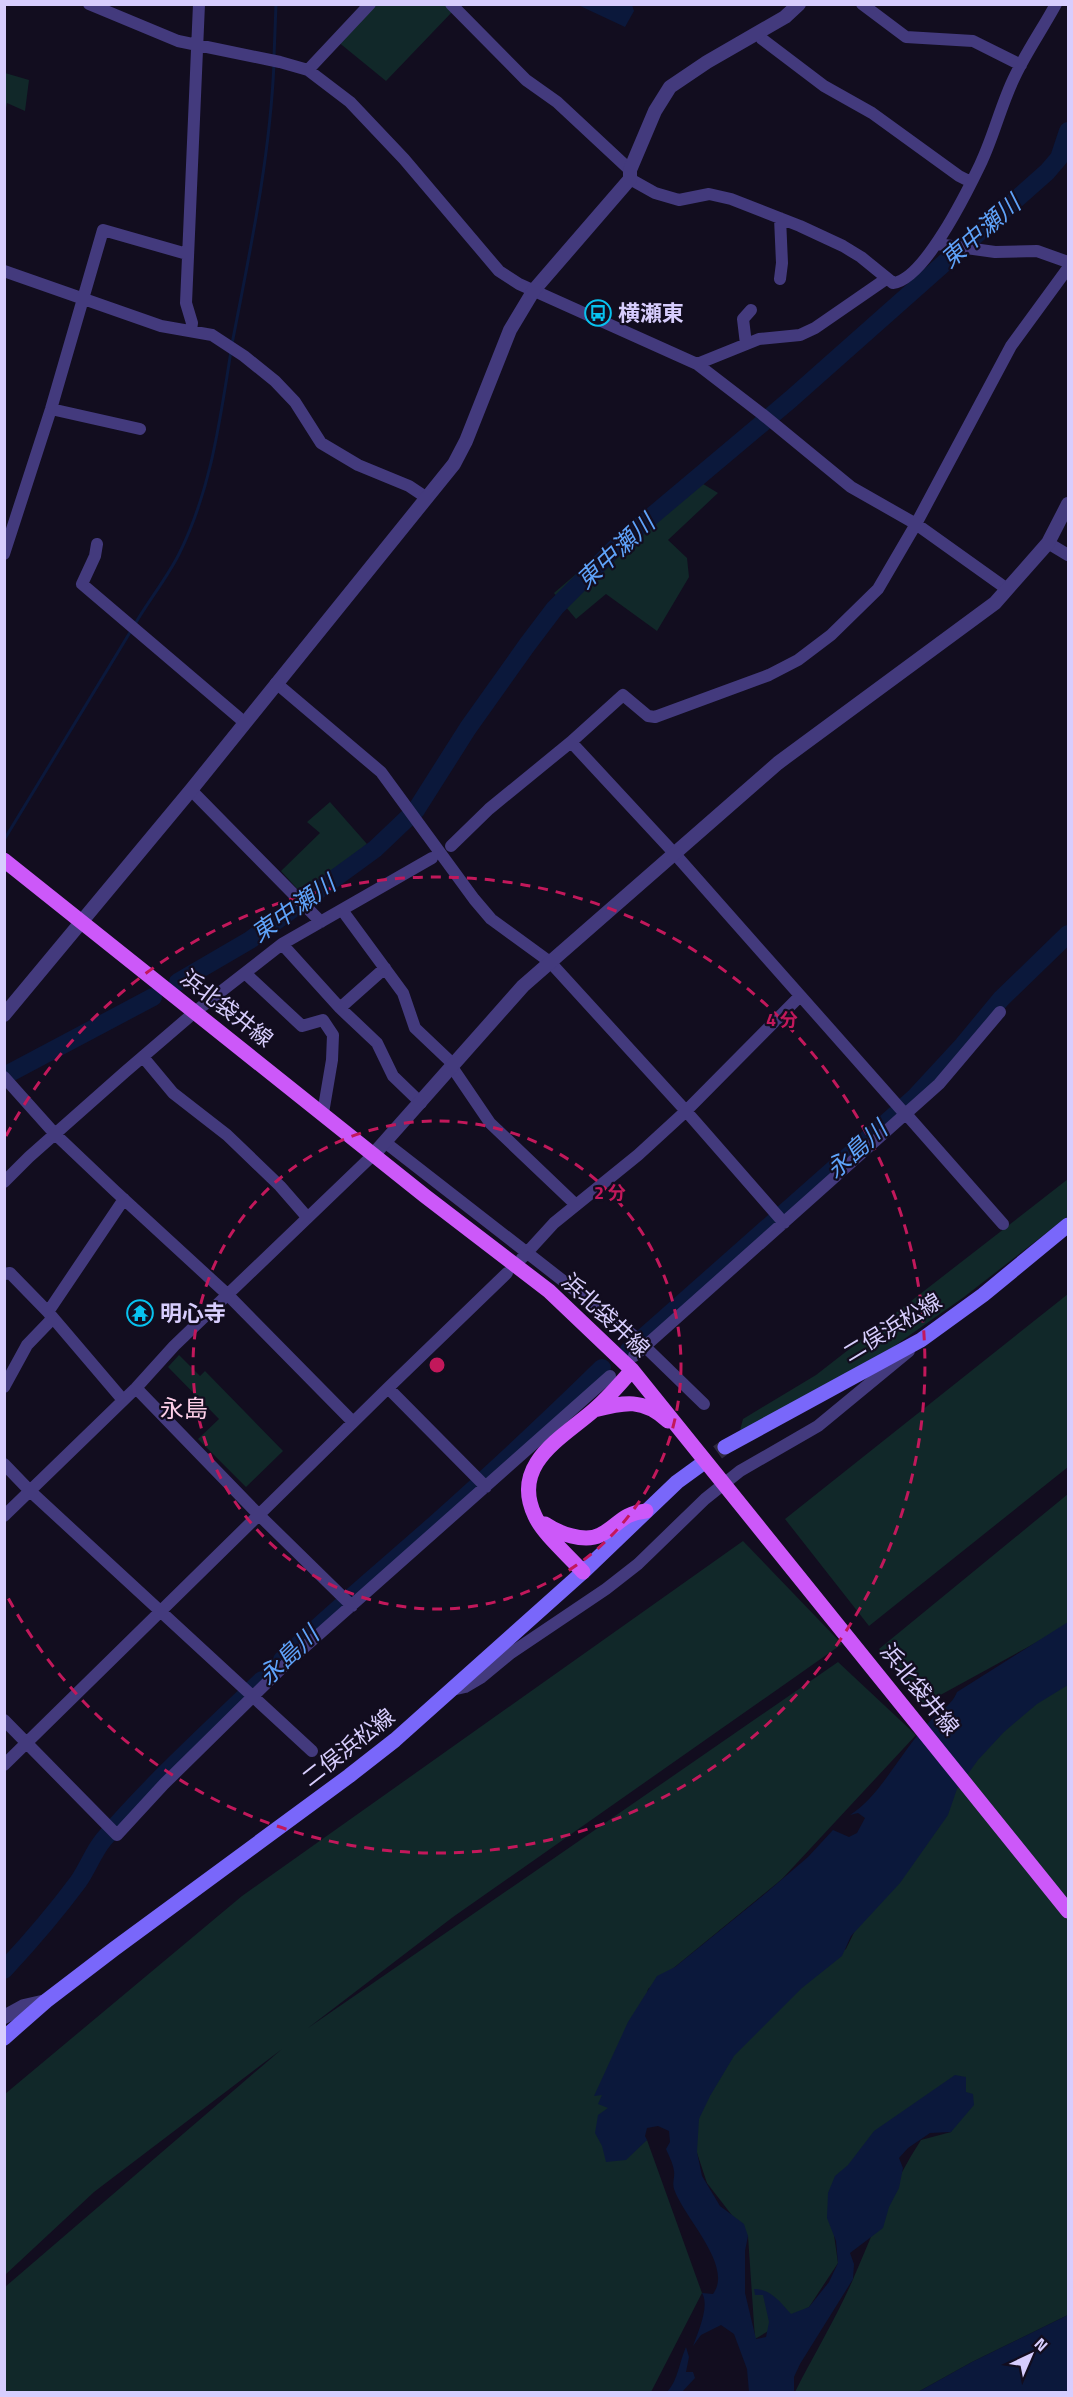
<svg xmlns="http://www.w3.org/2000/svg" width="1073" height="2397" font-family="'Titillium Web','Noto Sans JP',sans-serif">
<rect width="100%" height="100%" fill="#120d1f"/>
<!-- green -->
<path fill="#112829" d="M373,5h73l7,6 -67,70 -49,-40z
M5,73l24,7 -4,31 -18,-8 -2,10z
M690,476l28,17 -50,47 19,18 2,19 -32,54 -51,-37 -30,25 -22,-26z
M330,802l37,42 -64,51 -22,-24 39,-38 -13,-11z
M1068,1179v37l-104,81 -71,50 -154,87 4,-15 73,-44z
M1068,1294v173l-199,159 -84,-107z
M179,1355l21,21 5,-5 78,80 -37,36 -48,-48 21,-20 -51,-52z
M1068,1494v131l-144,79 -45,-55z
M743,1541l99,103 -389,273 -145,111 530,-366 78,73 -134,144 -134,110 -41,172 40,-21 55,153 -51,99h-646v-105l277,-238 -188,143 -89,83v-181l237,-198z
M1068,1676v639l-96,47 -54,30h-123c19,-38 42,-75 59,-115 20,-47 39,-94 67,-137l30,-8 15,-40 -138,101 10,70 -29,44 -54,32 -7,-103 -41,-53 -20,-60 63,-115 96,-59 78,-160z"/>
<!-- water -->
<path fill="#0b183b" d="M578,5h54l2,6 -9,16z
M1068,1622v63l-31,19 -33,28 -26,28 -21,29 -9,26 -48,68 -49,53 -9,20 -40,32 -68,68 -24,40 -11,23 -2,33 5,24 18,30 24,18 4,12 -3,15v42l11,46 10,-2 3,-15 -6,-27h-8l-1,-6c17,0 26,13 37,25l18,-7 20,-25 9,-19 -2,-22 -9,-23 1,-25 7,-17 13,-11 26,-34 81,-56 11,2v15l7,2 1,11 -23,27 -21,1 -22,15 -9,10 4,10 -4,20 -10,19 -6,21 -33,25 4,11 -1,15 -53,85 -6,13v15h-45l-2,-23 -13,-35 -13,-9 -20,10 -8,11c5,-14 17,-40 9,-53l11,1c21,-28 -29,-76 -39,-105 -2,-6 1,-12 0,-18 -1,-8 -5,-15 -8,-22l4,-7 -1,-11 -11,-5 -11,2 -2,8 2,4 -21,20 -20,2 -4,-16 -7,-13 3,-18 10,-7 -10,-4 4,-9 -8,1 34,-74 29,-46 18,-9 91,-74 42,-36 25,-27 16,7 8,-4 8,-15 -7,-5 -8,2c32,-20 53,-68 82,-96 10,-10 20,-14 25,-27z
M1068,2315v77h-150l54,-30z
M686,2347l3,10 -3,15h7l2,6 -13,14h-15c11,-12 12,-29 19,-45z"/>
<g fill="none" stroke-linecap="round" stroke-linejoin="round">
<!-- stream -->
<path stroke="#0b183b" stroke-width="3" d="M274,57l2,-53
M232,344c18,-93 38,-186 42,-281
M135,624c14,-24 32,-46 44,-70 32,-64 41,-134 52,-203
M4,840l128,-211"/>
<!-- river -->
<path stroke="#0b183b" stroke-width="18" d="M178,982l72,-42 125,-91 41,-39 52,-82 59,-83 28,-37 66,-66 170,-143 256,-227 12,-14 9,-27
M4,1076l149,-79
M629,1350l285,-252 49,-53 38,-46 67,-65
M282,1660c49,-47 102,-91 153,-136 57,-51 112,-102 167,-156
M4,1970c26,-28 51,-57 74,-88 10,-14 15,-30 26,-43 49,-57 104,-107 158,-159"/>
<!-- secondary-tunnel -->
<path stroke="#302a40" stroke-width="15" stroke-dasharray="15 8" stroke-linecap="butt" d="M699,1466l26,-19"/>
<!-- minor -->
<path stroke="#433a7d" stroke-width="12" d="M89,4l89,37 102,21 28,8 42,32 54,57 95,112 20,13 178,80 65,50 89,73 65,37 91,65
M451,4l75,76 31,22 73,68
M862,4l44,33 67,4 48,24
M759,33l3,6 62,47 48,27 87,63 12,6
M308,70l62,-66
M630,179l25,14 24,7 30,-6 22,5 69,27 43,20 18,11 32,26c31,-3 74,-91 87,-118 14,-29 21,-61 35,-89 12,-25 28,-48 41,-72
M937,244l58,8 42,-1 31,11
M4,271l157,55 51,9 32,21 31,25 20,21 26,41 37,22 51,21 18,12
M780,279l2,-16 -2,-45
M191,330l1,-7 -6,-20 13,-299
M746,344l-3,-25 8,-9
M697,364l62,-25 41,-4 15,-7 71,-49
M51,409l89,20
M1048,543l20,12
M97,544l-2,12 -13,28 162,138
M4,554l47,-145 52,-179 84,24
M276,683l105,89 93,127 17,20 59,43 136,149 98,112
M571,742l52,-47 25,21 7,1 114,-42 29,-15 33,-25 47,-46 38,-65 95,-178 57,-78
M191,790l130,132
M451,846l38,-37 82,-67 103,111 231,261
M342,910l61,83 12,35 39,37
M282,944l58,64 37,35 16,33 28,27
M245,973l57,53 21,-6 10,15 -1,25 -9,53
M340,1008l45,-40
M143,1057l30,36 54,42 53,51 27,31
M452,1067l38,56 85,81
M4,1077l51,57 60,57 112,103 126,128
M906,1114l97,110
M386,1143l248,193 70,68
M4,1182l25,-25 96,-85 71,-61 86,-67 150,-86
M522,1258l32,-35 84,-68 48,-44 114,-115
M4,1274l6,-1 38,39 75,88
M48,1312l76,-113
M634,1356l305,-272 61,-72
M4,1387l23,-42 26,-27
M136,1388l123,127 93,91
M388,1388l98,99
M4,1464l26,27 282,260
M4,1516l132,-128 38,-42 200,-192
M452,1690l13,-3 17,-10 29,-24 95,-64 32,-25 67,-65 35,-28 78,-45 91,-75
M4,1720l113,115 47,-51 126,-124 320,-284
M4,1765l384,-377 119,-115"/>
<!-- tertiary -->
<path stroke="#433a7d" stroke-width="14" d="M4,1015l187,-225 263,-326 12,-23 44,-111 24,-40 96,-111v-9l25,-59 15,-24 37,-25 78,-45 14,-13
M374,1154l149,-168 255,-223 217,-160 53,-60 20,-39
M4,2017l20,-11 22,-5"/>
<!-- secondary -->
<path stroke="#7967fa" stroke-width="15" d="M725,1447l196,-107 62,-45 85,-70
M4,2038l42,-37 68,-52 235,-173 46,-36 188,-168 94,-90 22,-16"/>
<!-- primary -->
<path stroke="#cc58f9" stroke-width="15" d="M4,860l421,336 124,95 83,79 436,541
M594,1410c31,-8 49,-12 74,11
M545,1524c13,9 39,19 55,11 20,-10 20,-21 46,-24
M583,1572c-14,-16 -40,-38 -48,-56 -25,-52 27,-78 59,-106 14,-12 26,-26 38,-40"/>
</g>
<!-- distance rings -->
<g fill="none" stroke="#c2185b" stroke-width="3" stroke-dasharray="10 8">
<circle cx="437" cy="1365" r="244"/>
<path d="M6 1136A488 488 0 1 1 6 1594"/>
</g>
<!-- icons -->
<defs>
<g id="bus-ring" transform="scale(1.35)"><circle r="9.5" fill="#120d1f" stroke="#08c2ef" stroke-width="1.5"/><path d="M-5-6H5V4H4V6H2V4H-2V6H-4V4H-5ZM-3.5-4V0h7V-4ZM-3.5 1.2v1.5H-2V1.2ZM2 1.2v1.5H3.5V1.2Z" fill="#08c2ef"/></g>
<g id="temple-ring" transform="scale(1.35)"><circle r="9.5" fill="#120d1f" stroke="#08c2ef" stroke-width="1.5"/><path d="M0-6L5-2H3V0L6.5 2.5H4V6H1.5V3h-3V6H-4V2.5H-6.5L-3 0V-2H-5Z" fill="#08c2ef"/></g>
</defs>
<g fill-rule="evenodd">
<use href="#bus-ring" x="598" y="313"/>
<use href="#temple-ring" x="140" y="1313"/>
</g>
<g text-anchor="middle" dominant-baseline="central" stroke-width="4.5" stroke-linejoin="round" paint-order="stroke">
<!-- poi labels -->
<g font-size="22" font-weight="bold" fill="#d7cdfd" stroke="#120d1f" text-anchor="start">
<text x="618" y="313">横瀬東</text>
<text x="160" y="1313">明心寺</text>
</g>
<!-- street labels -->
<g font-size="22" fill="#d7cdfd" stroke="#120d1f">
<text transform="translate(227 1008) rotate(38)">浜北袋井線</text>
<text transform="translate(606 1315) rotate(43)">浜北袋井線</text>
<text transform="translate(892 1327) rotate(-31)">二俣浜松線</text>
<text transform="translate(920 1689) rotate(51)">浜北袋井線</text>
<text transform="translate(348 1747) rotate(-38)">二俣浜松線</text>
</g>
<!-- water labels -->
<g font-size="24" font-style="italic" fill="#5fa3fa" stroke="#120d1f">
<text transform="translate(980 231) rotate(-41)">東中瀬川</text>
<text transform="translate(615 551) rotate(-43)">東中瀬川</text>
<text transform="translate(293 908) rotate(-35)">東中瀬川</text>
<text transform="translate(856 1149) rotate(-42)">永島川</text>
<text transform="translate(288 1655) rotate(-44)">永島川</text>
</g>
<!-- neighbourhood labels -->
<g font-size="24" fill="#fdcfe8" stroke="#120d1f">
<text x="184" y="1408">永島</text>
</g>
</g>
<circle cx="437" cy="1365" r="9" fill="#c2185b" stroke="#120d1f" stroke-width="3"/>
<g font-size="18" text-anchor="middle" font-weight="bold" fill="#c2185b" stroke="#120d1f" stroke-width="4.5" stroke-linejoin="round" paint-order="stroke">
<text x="782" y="1026">4 分</text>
<text x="610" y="1199">2 分</text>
</g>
<!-- border -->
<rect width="1073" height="2397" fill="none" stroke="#d7cdfd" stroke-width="12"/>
<!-- north arrow -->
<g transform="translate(1031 2355) rotate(44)" stroke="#120d1f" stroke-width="4.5" paint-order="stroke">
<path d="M0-4.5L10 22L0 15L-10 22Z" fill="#d7cdfd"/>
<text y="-9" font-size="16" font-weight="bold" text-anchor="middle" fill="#d7cdfd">N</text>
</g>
</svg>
